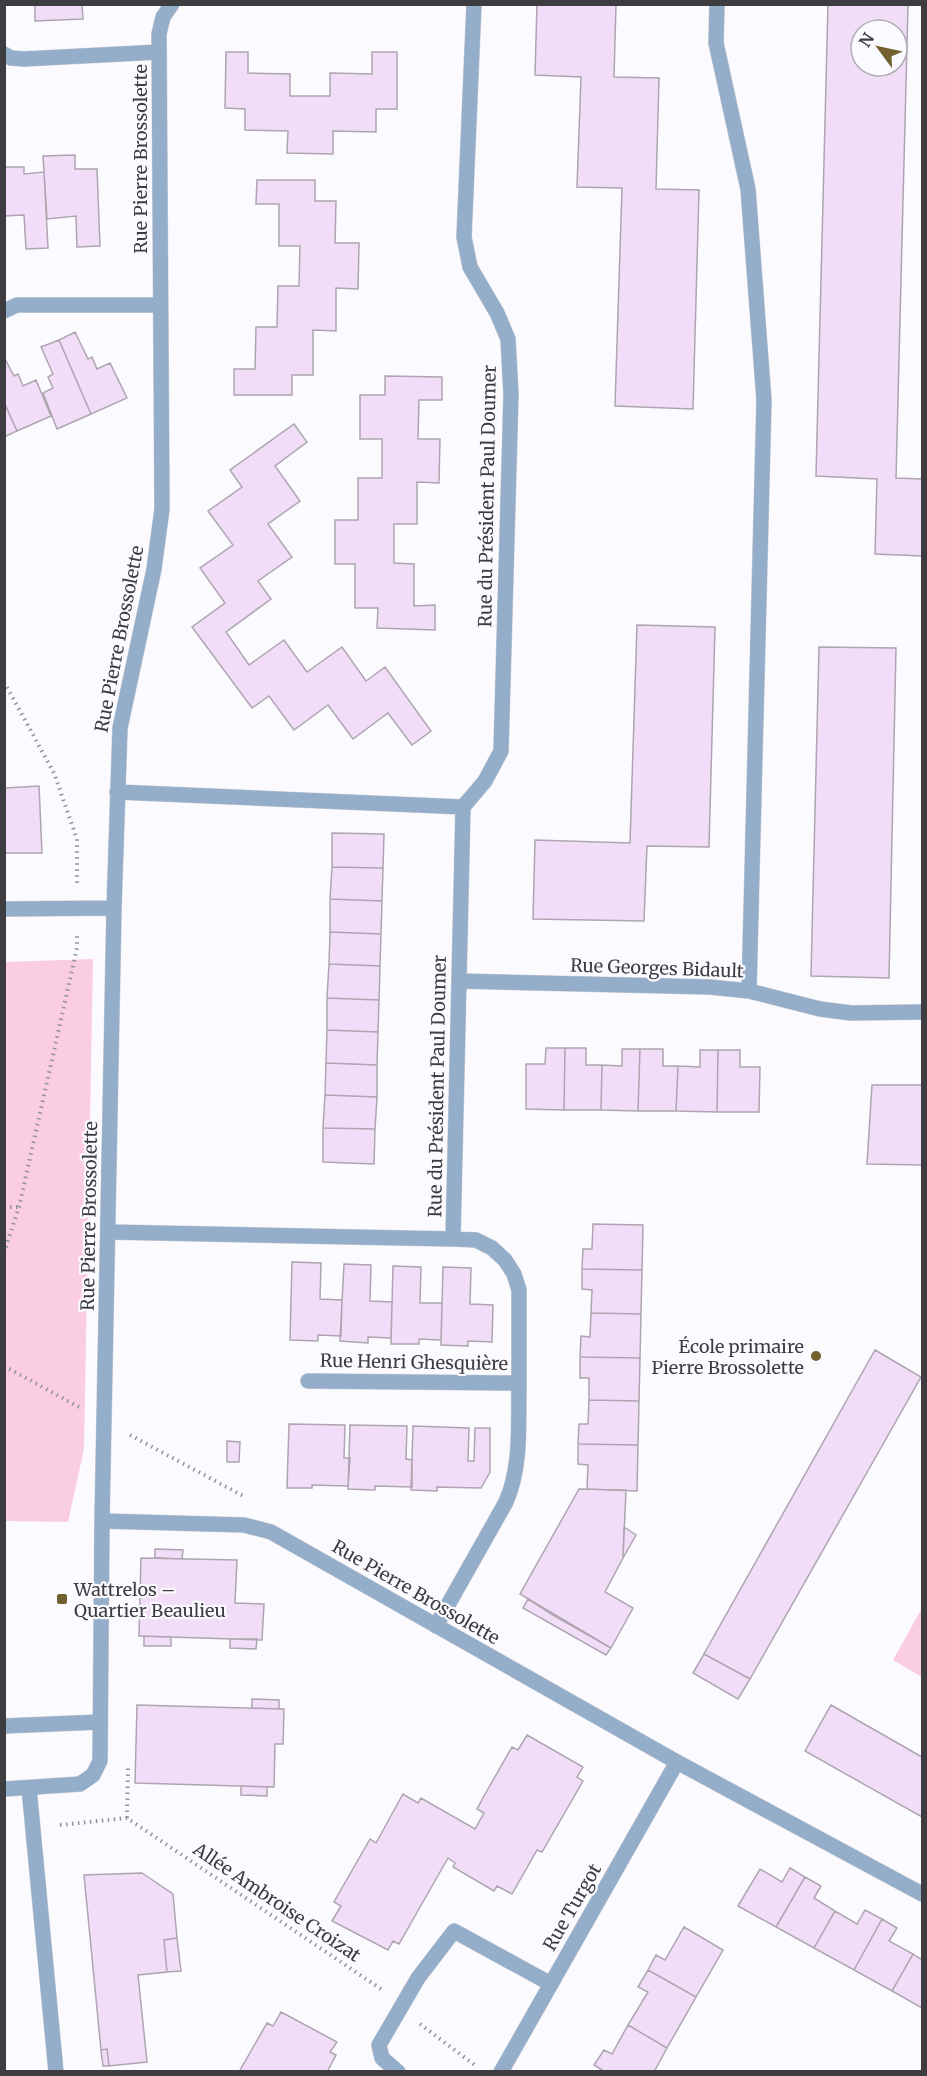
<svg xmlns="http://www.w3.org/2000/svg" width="927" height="2076" font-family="Merriweather,serif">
<rect width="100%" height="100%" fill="#fafaff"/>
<!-- green -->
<path fill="#facee0" d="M93,959l-9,490 -16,73 -63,-1v-559z
M922,1608v69l-29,-17z"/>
<!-- building -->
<path fill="#f2ddf9" stroke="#ada5af" stroke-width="1.5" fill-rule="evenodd" d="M35,4h47l1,15 -48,2z
M537,4h79l-2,73 45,1 -3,111 43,1 -6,219 -78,-3 7,-218 -45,-1 4,-110 -46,-2z
M828,4h80l-12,474 26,1v77l-47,-2 2,-75 -61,-3zM861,30h36v36h-36z
M226,52h22v21l42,1v22h40v-23l42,1v-22h25v57h-21v23l-43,-1v23l-46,-1 1,-22 -43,-1v-21l-20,-1z
M75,155v14h22l3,77 -23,1 -1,-31 -29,3 -4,-63z
M4,167h20v7l20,-2 4,76 -22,1 -2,-34 -20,1z
M257,180h58v21h21l-1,42h24l-1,46 -22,-1v43l-23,-1v45h-21v20h-58v-26h21l1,-42h21l1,-41h21l1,-40h-21v-42h-23z
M75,332l13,27 4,-2 5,12 13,-6 17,35 -36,16 -32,-74z
M59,340l32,74 -34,15 -14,-36 10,-5 -5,-11 5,-3 -12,-27z
M4,357l10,19 4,-2 5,12 13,-6 15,36 -34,15 -13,-29z
M385,376l57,1v23h-23l-1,39h22l-1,44 -22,-1v42h-23v39l20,1v42l21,-1v25l-58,-2 1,-20h-23v-44h-20v-44h23v-42h24v-39h-22v-44h25z
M4,402l13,29 -13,6z
M294,424l13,18 -32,24 25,35 -32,23 24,33 -34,24 13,18 -45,33 23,33 35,-25 23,32 35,-25 24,34 19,-14 46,64 -19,14 -24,-32 -35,26 -25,-34 -34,25 -25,-34 -17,12 -60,-81 33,-24 -25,-35 33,-23 -25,-34 34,-24 -12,-17z
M637,625l78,2 -6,220 -62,-1 -3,75 -111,-2 2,-79 95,3z
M819,647l77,1 -7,330 -78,-2z
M4,786l1,2 34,-2 3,67h-38z
M332,833l52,1 -1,34 -51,-1z
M332,867l51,1 -1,33 -52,-2z
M330,899l52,2 -1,33 -51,-2z
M330,932l51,2 -1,32 -51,-2z
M329,964l51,2 -1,34 -52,-2z
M327,998l52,2 -1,32 -51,-2z
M327,1030l51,2 -1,33 -51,-2z
M546,1048h19l-1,62 -38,-1v-45h19z
M565,1048h21v17h16l-1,45h-37z
M622,1049h18l-2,62 -37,-1 1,-45 20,1z
M640,1049h23v17h15l-2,45h-38z
M700,1050h18l-1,62 -41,-1 2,-45 22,1z
M718,1050h22v17h20l-1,45h-42z
M326,1063l51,2v32l-52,-2z
M872,1085h50v80l-55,-1z
M325,1095l52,2 -2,32 -52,-1z
M323,1128l52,1 -1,35 -51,-2z
M593,1224l50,1 -1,45 -60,-1 1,-20h9z
M292,1262l29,1 -1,36 22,1 -1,36 -23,-1v6l-28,-1z
M344,1264l27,1 -1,36 22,1 -1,36 -23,-1v6l-28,-2z
M393,1266l28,1 -1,36h22l-1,37 -22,-1v5h-28z
M443,1267l28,1 -1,36 23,1 -1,37 -24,-1v5l-27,-1z
M582,1269l60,1 -1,44 -50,-1 1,-23 -10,-1z
M591,1313l50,1 -1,44 -60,-1 1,-21 9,1z
M875,1350l46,27 -171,302 -46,-25z
M580,1357l60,1 -1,43 -50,-1v-22h-9z
M589,1400l50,1 -1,44 -60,-1 1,-20h9z
M289,1424l56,1 -1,33h6l-2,28 -36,-1v3h-25z
M350,1425l57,1 -1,33 6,1v27l-37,-1v4l-27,-1z
M413,1426l56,2 -1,33h6l1,-33h15v44l-9,16 -44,-1v4l-26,-1z
M227,1441l13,1 -1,20h-12z
M578,1444l60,1 -1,46 -50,-2 1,-24 -10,-1z
M579,1489l47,1 -3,68 -18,34 28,16 -22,40 -91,-54z
M624,1527l12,8 -13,23z
M155,1549l28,1 -1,9 -27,-1z
M141,1558l96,2 -2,43 29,1 -2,36 -123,-4z
M528,1599l25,16 58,33 -5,7 -83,-47z
M144,1636l27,1v9h-27z
M230,1639h27l-1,10 -26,-1z
M704,1654l46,25 -12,20 -45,-26z
M252,1699l27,1v9l-27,-1z
M137,1705l147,4 -1,35h-8l-1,43 -139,-4z
M831,1705l91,52v60l-117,-66z
M527,1735l56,32 -6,10 6,4 -41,71 -5,-2 -25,44 -15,-8 -3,5 -41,-24 2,-4 -7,-5 -49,86 -6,-3 -5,9 -56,-29 9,-15 -7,-4 36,-63 6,4 27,-49 15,9 3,-5 54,31 9,-16 -7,-4 7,-13 28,-49 6,3z
M241,1786l26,1v9l-26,-1z
M790,1868l15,9 -29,50 -38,-21 22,-37 22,13z
M142,1873l31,21 4,44 -13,2 3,32 -29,3 9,87 -38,4 -2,-17 -6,1 -17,-175z
M805,1877l16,9 -7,12 21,13 -21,37 -38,-21z
M865,1910l17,9 -28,51 -40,-22 21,-37 22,13z
M882,1919l15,9 -8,13 24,13 -21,37 -38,-21z
M684,1927l39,23 -27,47 -48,-27 8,-15 9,5z
M177,1938l4,33 -14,1 -3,-32z
M913,1954l9,6v48l-30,-17z
M648,1970l48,27 -29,51 -39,-23 20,-33 -10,-5z
M281,2012l56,30 -7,10 6,3 -9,17h-88l28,-49 6,3z
M628,2025l39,23 -13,24h-49l-11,-7 10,-15 8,4z
M107,2049l2,17h-6l-2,-16z"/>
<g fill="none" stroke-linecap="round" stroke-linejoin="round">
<!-- lane casing -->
<g stroke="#d4d4d9" stroke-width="16">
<path id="lane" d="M4,1726l96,-4
M398,2072l-16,-14 -3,-13 39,-67 36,-47 97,53"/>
</g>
<!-- street casing -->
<g stroke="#d4d4d9" stroke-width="16">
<path id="street" d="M717,4l-1,39 32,146 16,211 -15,591
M4,54l7,4 13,1 135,-7
M4,311l13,-6h143
M117,792l346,15
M4,909l110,-1
M459,981l251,6 39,4 71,18 31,4 71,-1
M109,1232l344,7 10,-432 22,-26 16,-30 10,-357 -3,-55 -11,-26 -27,-46 -6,-30 10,-233
M308,1381l211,2v-93l-5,-16 -9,-14 -13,-12 -16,-8 -23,-1
M102,1521l142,4 27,7 406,230 245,132
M436,1626l70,-124c16,-37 12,-79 13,-119
M29,1788l27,284
M4,1789l76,-5 13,-9 7,-14 2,-240 12,-613 6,-180 34,-159 8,-60 -3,-475 4,-17 9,-13
M501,2072l176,-310"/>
</g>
<!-- path -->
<path stroke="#939398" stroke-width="4" stroke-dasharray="1.5 4.5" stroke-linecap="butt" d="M4,682l50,91 23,66v44
M4,1207h15
M4,1253l15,-46 58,-259v-13
M4,1366l75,41
M130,1435l115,62
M127,1818l1,-51
M60,1825l67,-7 254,171
M420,2024l56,42"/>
<!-- lane -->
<use href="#lane" stroke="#94adc9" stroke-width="15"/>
<!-- street -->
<use href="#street" stroke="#94adc9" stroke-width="15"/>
</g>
<!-- markers -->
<g fill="#72602e" stroke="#fafaff" stroke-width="2">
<circle cx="816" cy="1356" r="6"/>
<rect x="56" y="1593" width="12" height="12" rx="3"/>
</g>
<g text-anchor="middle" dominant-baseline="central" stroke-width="4.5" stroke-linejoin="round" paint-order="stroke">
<!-- street labels -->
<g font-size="18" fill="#3c3c41" stroke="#fafaff">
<text transform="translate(140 159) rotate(-90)">Rue Pierre Brossolette</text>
<text transform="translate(487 496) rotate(-89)">Rue du Président Paul Doumer</text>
<text transform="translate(119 639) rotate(-79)">Rue Pierre Brossolette</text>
<text transform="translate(657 968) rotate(2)">Rue Georges Bidault</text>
<text transform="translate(437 1086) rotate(-89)">Rue du Président Paul Doumer</text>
<text transform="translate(89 1216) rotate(-89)">Rue Pierre Brossolette</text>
<text transform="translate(414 1362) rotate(1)">Rue Henri Ghesquière</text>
<text transform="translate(416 1592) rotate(30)">Rue Pierre Brossolette</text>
<text transform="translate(277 1902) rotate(34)">Allée Ambroise Croizat</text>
<text transform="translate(572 1907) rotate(-60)">Rue Turgot</text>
</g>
<!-- poi labels -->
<g font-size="18" fill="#3c3c41" stroke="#fafaff" text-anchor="end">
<text x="804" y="1346">École primaire<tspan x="804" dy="21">Pierre Brossolette</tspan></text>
<text x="74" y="1589" text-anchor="start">Wattrelos –<tspan x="74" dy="21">Quartier Beaulieu</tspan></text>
</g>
</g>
<!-- border -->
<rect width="927" height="2076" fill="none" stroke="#3c3c41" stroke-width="12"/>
<!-- north arrow -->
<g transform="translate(879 48) rotate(303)"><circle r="28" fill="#fafaff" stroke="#aeaeb3" stroke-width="1.5"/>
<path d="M0-4.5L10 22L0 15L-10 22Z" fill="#72602e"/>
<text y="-9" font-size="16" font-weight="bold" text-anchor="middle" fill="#3c3c41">N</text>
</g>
</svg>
